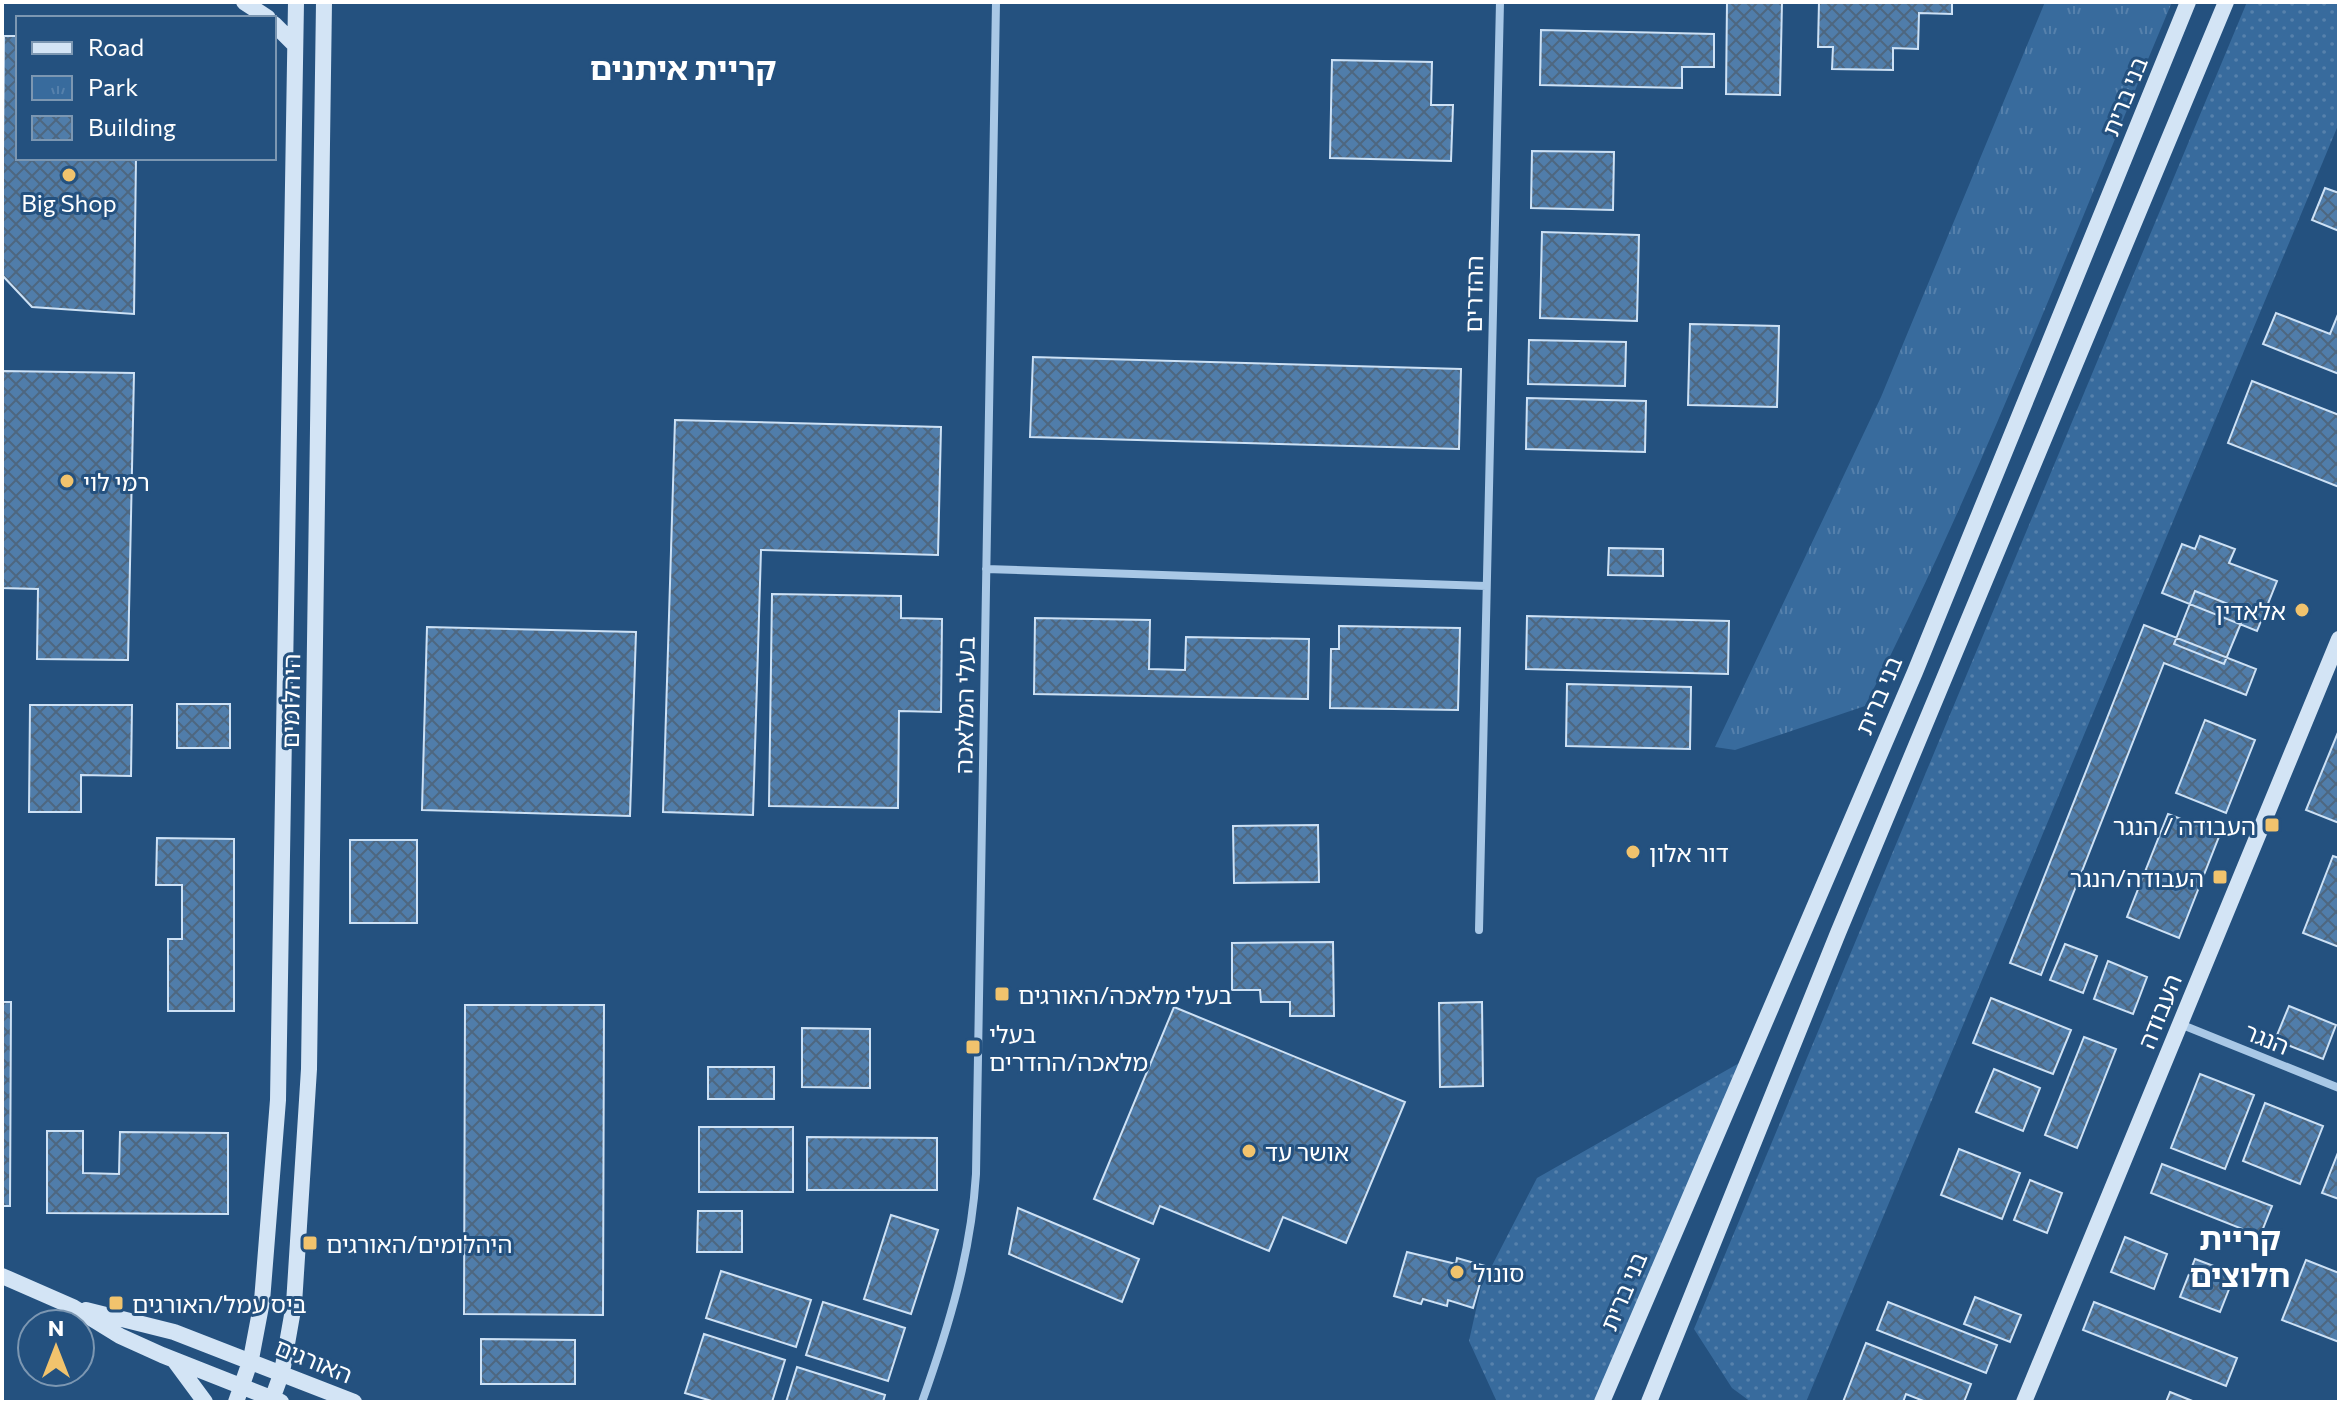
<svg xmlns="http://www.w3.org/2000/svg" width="2341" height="1404" font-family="Commissioner,'Noto Sans Hebrew',sans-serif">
<defs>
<pattern id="grass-dots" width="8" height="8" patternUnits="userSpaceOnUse" patternTransform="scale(2)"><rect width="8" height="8" fill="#386b9d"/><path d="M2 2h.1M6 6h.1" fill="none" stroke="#5681ac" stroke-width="1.8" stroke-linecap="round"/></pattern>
<pattern id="park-tufts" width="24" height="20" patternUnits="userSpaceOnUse" patternTransform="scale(2)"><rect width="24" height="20" fill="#386b9d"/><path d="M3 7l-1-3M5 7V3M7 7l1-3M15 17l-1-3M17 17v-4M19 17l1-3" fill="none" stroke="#5681ac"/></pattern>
<pattern id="building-cross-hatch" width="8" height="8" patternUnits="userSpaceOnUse" patternTransform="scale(2)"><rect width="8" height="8" fill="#507daa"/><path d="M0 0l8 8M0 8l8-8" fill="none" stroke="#4e6780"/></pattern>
</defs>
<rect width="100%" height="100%" fill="#24517f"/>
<!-- grass -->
<path fill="url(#grass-dots)" d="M2247,2h92v121l-533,1279h-55l-19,-14 -38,-59z
M1748,1058l-146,344h-105l-28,-61 12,-54 56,-109z"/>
<!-- park -->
<path fill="url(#park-tufts)" d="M2045,2h127c-100,236 -190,476 -307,704l-130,44 -20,-3 166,-350z"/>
<!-- building -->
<path fill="url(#building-cross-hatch)" stroke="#cde1f5" stroke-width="2" d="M1727,2h55l-2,93 -54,-1z
M1819,2h133v12l-33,-1 -1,36 -25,-1v22l-61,-1 1,-22h-15z
M1541,30l173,4v33h-32v21l-142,-3z
M4,36h14v122h118l-2,156 -102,-7 -30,-32z
M1332,60l100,2 -1,43h22l-2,56 -121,-3z
M1532,151l82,1 -1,58 -82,-2z
M2325,188l14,5v38l-27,-11z
M1542,232l97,3 -2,86 -97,-3z
M2339,312v62l-76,-30 13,-31 54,21z
M1690,324l89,2 -2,81 -89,-2z
M1529,340l97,2 -1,44 -97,-2z
M1033,357l428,12 -2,80 -429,-12z
M2,371l132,2 -6,287 -91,-1 1,-70 -36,-1z
M2252,381l87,34v72l-111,-44z
M1527,398l119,3 -1,51 -119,-3z
M675,420l266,7 -3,128 -177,-5 -8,265 -90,-3z
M2200,536l35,13 -6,14 48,18 -20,50 -95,-38 20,-49 13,5z
M1609,548l54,1v27l-55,-1z
M2195,591l51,20 -22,53 -50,-20z
M772,594l129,2v22l41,1 -1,93 -42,-1 -1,97 -129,-2z
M1527,616l202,5 -1,53 -202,-5z
M1035,618l115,2 -1,49 36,1 1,-33 123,2 -1,60 -274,-5z
M2144,625l112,44 -10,26 -82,-32 -123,312 -31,-12z
M1339,626l121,2 -2,82 -128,-2 1,-59h8z
M427,627l209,5 -6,184 -208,-6z
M1567,684l124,3 -1,62 -124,-3z
M177,704h53v44h-53z
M30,705h102l-1,71 -50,-1v37h-52z
M2205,720l50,20 -29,73 -50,-20z
M2339,730v93l-33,-13z
M2168,814l52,20 -41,104 -52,-21z
M1318,825l1,57 -85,1 -1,-57z
M157,838l77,1v172h-66v-72h14v-54h-26z
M350,840h67v83h-67z
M2333,856l6,2v89l-36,-14z
M1333,942l1,74h-44v-14h-29l-1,-12h-28v-47z
M2065,944l32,12 -14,37 -33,-13z
M2108,961l39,16 -14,37 -39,-15z
M1991,998l80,32 -18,44 -80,-31z
M2,1002h9l-1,204h-8z
M1482,1002l1,84 -43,1 -1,-84z
M465,1005h139l-1,310 -139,-1z
M2289,1006l47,19 -13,34 -48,-19z
M1174,1007l231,95 -59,141 -63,-26 -14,34 -109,-45 -7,18 -59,-25z
M802,1028l68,1v59l-68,-1z
M2084,1037l32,12 -39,99 -32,-13z
M708,1067h66v32h-66z
M1994,1069l46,19 -17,43 -47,-19z
M2200,1074l54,21 -29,74 -54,-21z
M2265,1103l58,23 -23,58 -57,-23z
M699,1127h94v65h-94z
M47,1131h36v42l36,1 1,-42 108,1v81l-181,-1z
M807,1137l130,1v52h-130z
M1959,1149l61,24 -18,46 -61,-24z
M2339,1150v49l-17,-6z
M2162,1164l110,42 -12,30 -109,-43z
M2030,1180l32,13 -15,40 -33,-13z
M1018,1208l121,51 -17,43 -113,-48z
M698,1211h44v41h-45z
M891,1215l47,15 -27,84 -47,-15z
M2125,1237l42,17 -13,35 -43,-17z
M1407,1252l49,12 1,-6 28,8 -12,42 -25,-8 -1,6 -24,-7 -2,5 -27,-8z
M2195,1259l40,15 -15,38 -40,-15z
M2306,1260l33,13v69l-57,-22z
M721,1271l90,29 -15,47 -90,-29z
M1975,1297l46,18 -11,27 -46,-18z
M823,1302l82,26 -17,53 -82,-26z
M1888,1302l109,43 -11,28 -109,-43z
M2094,1302l143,56 -11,28 -143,-56z
M704,1334l81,26 -13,42h-57l-30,-9z
M481,1339l94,1v44h-94z
M1866,1343l105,41 -7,18h-38l-20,-8 -3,8h-60z
M797,1367l88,28 -2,7h-97z
M2170,1392l25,10h-29z"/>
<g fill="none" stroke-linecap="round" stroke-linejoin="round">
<!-- street -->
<path stroke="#a9c8e6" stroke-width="8" d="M986,569l500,17
M1479,930l21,-928
M2180,1024l159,64
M922,1402c27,-76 49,-148 54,-228l20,-1172"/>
<!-- secondary -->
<path stroke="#d3e4f5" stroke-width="16" d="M244,2l24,16
M274,24l21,21
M2,1276l71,31 47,29 42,19 119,47
M86,1310l88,22 180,70
M174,1360l31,42
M236,1402l15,-43 11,-58 16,-201 18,-1098
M271,1402l11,-30 12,-68 15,-235 15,-1067
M1602,1402l313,-730 273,-670
M1649,1402l189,-469 388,-931
M2024,1402l315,-763"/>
</g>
<!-- markers -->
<g fill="#f1c36d" stroke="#24517f" stroke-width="3">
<circle cx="69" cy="175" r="8"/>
<circle cx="67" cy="481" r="8"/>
<circle cx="2302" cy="610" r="8"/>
<rect x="2264" y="817" width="16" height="16" rx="4"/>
<circle cx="1633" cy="852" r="8"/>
<rect x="2212" y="869" width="16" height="16" rx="4"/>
<rect x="994" y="986" width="16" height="16" rx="4"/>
<rect x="965" y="1039" width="16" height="16" rx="4"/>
<circle cx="1249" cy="1151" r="8"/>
<rect x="302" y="1235" width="16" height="16" rx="4"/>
<circle cx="1457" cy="1272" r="8"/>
<rect x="108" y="1295" width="16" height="16" rx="4"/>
</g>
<g text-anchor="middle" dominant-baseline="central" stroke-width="6" stroke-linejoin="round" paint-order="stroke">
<!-- street labels -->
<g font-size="24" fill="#fff" stroke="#24517f">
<text transform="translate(2124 96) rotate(-68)">בני ברית</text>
<text transform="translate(1473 294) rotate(-89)">ההדרים</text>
<text transform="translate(1878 695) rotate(-67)">בני ברית</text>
<text transform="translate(290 701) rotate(-89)">היהלומים</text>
<text transform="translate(964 705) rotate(-89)">בעלי המלאכה</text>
<text transform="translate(2159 1011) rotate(-68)">העבודה</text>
<text transform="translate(2267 1038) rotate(22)">הנגר</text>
<text transform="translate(1623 1291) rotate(-67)">בני ברית</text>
<text transform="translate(314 1360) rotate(22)">האורגים</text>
</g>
<!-- poi labels -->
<g font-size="24" fill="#fff" stroke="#24517f" text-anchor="start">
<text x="69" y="202" text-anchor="middle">Big Shop</text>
<text x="83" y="481">רמי לוי</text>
<text x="2286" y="610" text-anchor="end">אלאדין</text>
<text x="2256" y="825" text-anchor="end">העבודה / הנגר</text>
<text x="1649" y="852">דור אלון</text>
<text x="2204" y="877" text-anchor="end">העבודה/הנגר</text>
<text x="1018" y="994">בעלי מלאכה/האורגים</text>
<text x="989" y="1033">בעלי<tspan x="989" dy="28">מלאכה/ההדרים</tspan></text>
<text x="1265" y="1151">אושר עד</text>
<text x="326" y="1243">היהלומים/האורגים</text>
<text x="1473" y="1272">סונול</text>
<text x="132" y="1303">ביס עמל/האורגים</text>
</g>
<!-- district labels -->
<g font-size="32" font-weight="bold" fill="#fff" stroke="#24517f">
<text x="683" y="67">קריית איתנים</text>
<text x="2240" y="1237">קריית<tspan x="2240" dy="37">חלוצים</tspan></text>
</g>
</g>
<!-- border -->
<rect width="2341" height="1404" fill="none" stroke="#ffffff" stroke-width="8"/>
<!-- legend -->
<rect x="16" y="16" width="260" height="144" fill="#24517f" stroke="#7c97b2" stroke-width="2"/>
<rect x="32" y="42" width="40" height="12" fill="#d3e4f5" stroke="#7c97b2" stroke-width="2"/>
<text x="88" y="56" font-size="24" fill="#ffffff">Road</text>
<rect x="32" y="76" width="40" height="24" fill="url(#park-tufts)" stroke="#7c97b2" stroke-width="2"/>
<text x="88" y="96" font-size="24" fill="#ffffff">Park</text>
<rect x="32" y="116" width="40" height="24" fill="url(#building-cross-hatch)" stroke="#7c97b2" stroke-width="2"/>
<text x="88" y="136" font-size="24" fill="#ffffff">Building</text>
<!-- north arrow -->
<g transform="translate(56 1348)"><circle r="38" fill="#24517f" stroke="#7c97b2" stroke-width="2"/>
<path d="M0-6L14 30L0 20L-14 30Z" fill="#f1c36d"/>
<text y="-12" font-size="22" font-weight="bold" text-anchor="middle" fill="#ffffff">N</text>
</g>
</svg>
